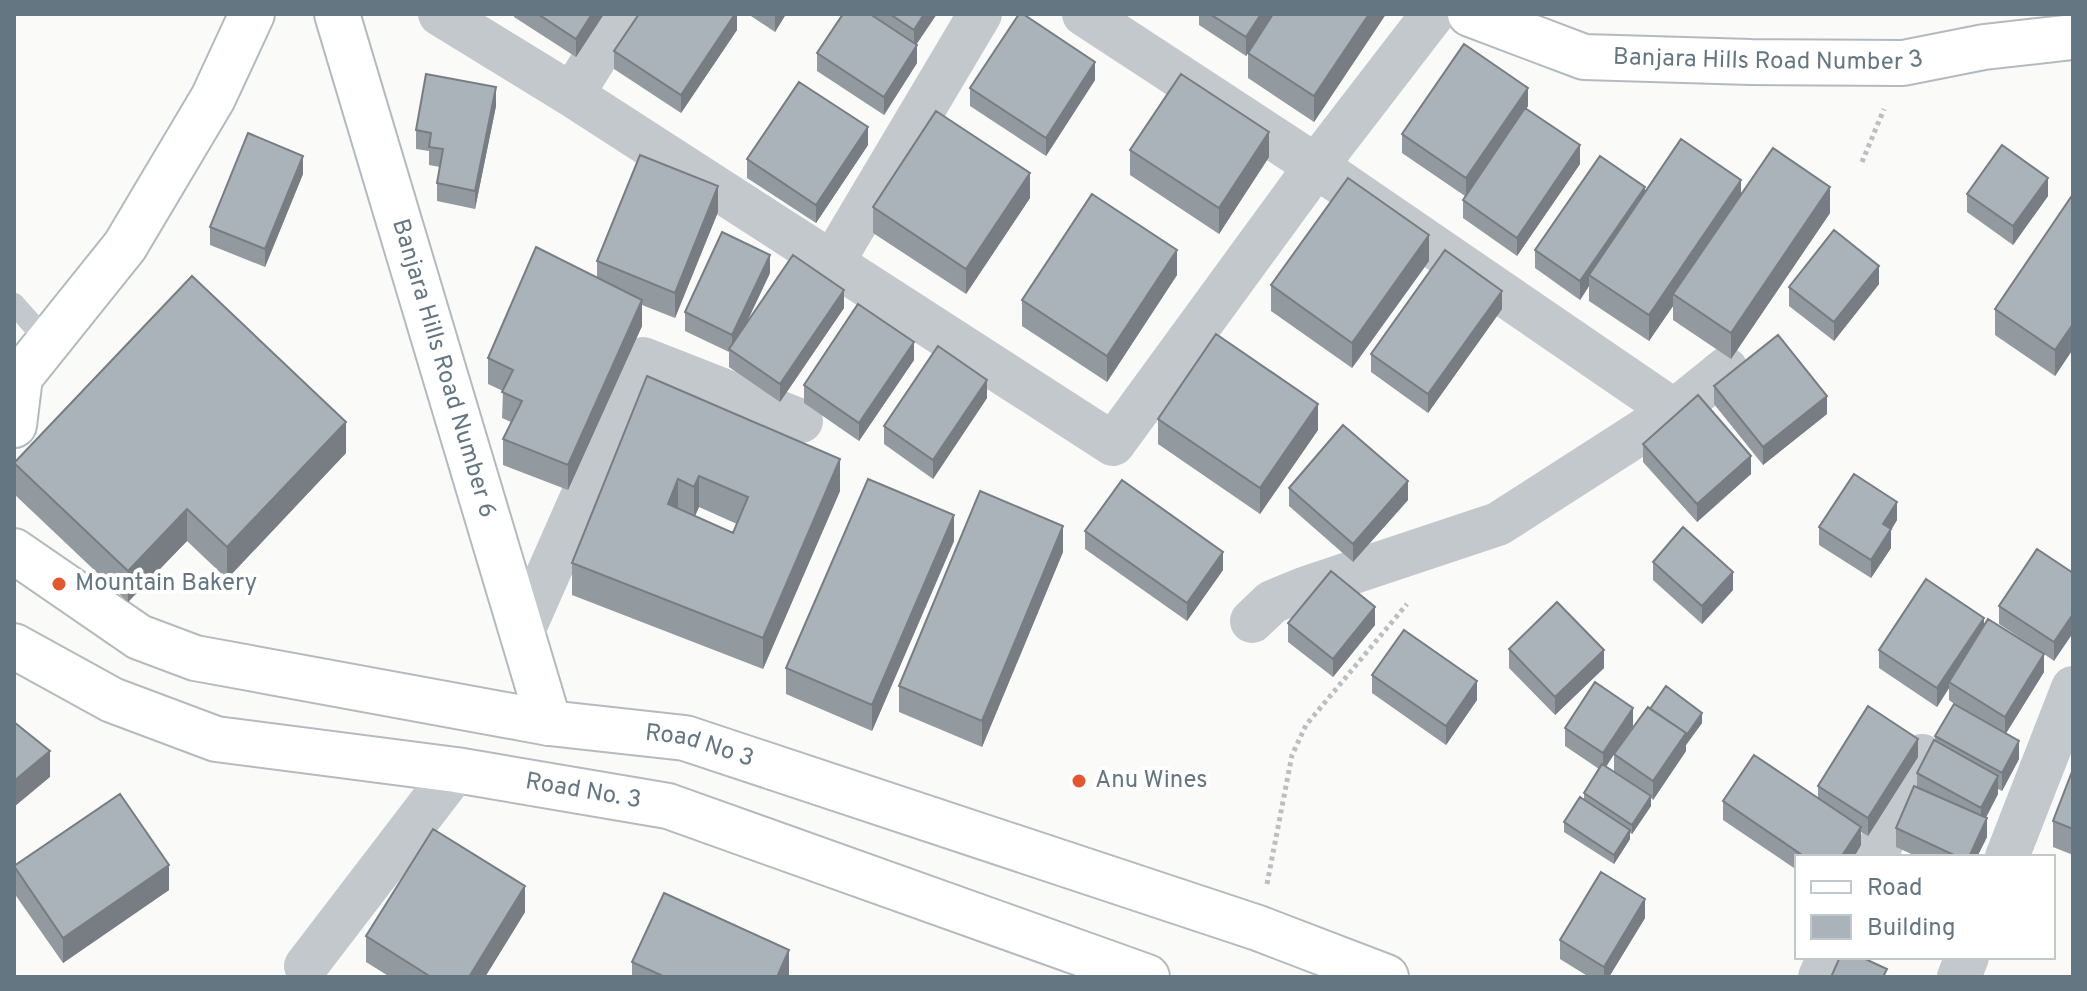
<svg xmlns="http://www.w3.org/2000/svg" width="2087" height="991" font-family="Overpass,sans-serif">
<rect width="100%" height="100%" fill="#fafaf8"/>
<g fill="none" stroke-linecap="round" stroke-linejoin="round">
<!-- secondary casing -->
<g stroke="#b3babf" stroke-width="48">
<g id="secondary">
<path id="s1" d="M337,14l212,709"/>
<path id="s2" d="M1470,14l114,43 167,5 152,1 81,-16 89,-10"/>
<path d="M14,425l6,-48 105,-131 88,-148 39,-84"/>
</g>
</g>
<!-- primary casing -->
<g stroke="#b5babe" stroke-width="48">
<g id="primary">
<path id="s3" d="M14,551l125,86 56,21 354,65 136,15 573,190 128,49"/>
<path id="s4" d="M14,646l98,54 104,39 240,31 212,36 479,171"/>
</g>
</g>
<!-- path -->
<path stroke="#bbbfc2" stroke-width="5" stroke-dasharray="4 4" stroke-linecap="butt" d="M1862,162l22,-53
M1267,884l25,-129 14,-30 101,-121"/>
<!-- lane -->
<path stroke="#c3c8cc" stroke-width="22" d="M14,304l35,39"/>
<!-- street -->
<path stroke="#c3c8cc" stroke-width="44" d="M440,14l132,81 541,349 203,-278 117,-152
M1084,14l232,152 358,245
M572,95l50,-81
M832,263l148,-249
M1252,621l20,-19 34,-14 192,-64 176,-113 52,-42
M522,633l121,-274 158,62
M1875,857l47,-101
M2007,857l66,-169
M306,966l150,-196
M1820,977l9,-20
M1959,977l8,-20"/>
<!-- secondary -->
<use href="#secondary" stroke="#fff" stroke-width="44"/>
<!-- primary -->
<use href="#primary" stroke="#fff" stroke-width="44"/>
</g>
<!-- wall -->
<path fill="#929a9f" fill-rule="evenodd" d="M514,14h90l-28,43 -62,-40z
M737,14v16l-56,83 -67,-44v-18z
M748,14h38l-11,18z
M843,14h93l-20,30 1,19 -33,52 -67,-44v-18z
M1199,14h74l-27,42 -47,-31z
M1273,14h113l-72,108 -66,-44v-25z
M1095,80l-49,76 -76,-50v-18z
M496,106l-21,103 -38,-8v-18l3,-16 -11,-2v-14l-13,-2v-19z
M1528,106l-2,3 54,55 -63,92 -54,-38v-18l2,-4 -63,-43v-19z
M868,145l-52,78 -69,-45v-19z
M1130,150l139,7 -50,77 -89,-59z
M303,174l-38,93 -55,-22v-18z
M1645,193l96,3 89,17 -99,146 -58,-39v-14l-24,35 -60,-40v-15l-9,14 -45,-32v-18z
M1967,194l81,2 -35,49 -46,-33z
M2073,194v155l-18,27 -60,-41v-26z
M1030,198l-64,96 -93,-61v-26z
M718,212l-43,106 -33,-13v21l-74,164 -65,-25v-26l8,-17 -9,-4 1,-27 -15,-7v-26l109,-80v-17z
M1429,261l-77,107 -81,-57v-26z
M770,273l-25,53 99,-18 -64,94 -51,-35v-15l-44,-21v-19z
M1177,275l-70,107 -85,-56v-26z
M1879,284l-45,57 -45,-35v-19z
M1502,309l-74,104 -57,-41v-18z
M914,360l-55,81 -55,-38v-18z
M647,376l193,115 -77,178 -191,-74v-32zM699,507l38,17 -4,9 -38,-17z
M1714,386l113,28 -64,51 -49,-61z
M987,398l-54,81 -49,-35v-18z
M1158,419l160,11 -58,84 -102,-70z
M1643,444l108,30 -54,48 -54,-60z
M346,453l-119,126 -40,-38 -59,61 -114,-108v-31z
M1289,488l119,12 -55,62 -64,-56z
M1897,520l-6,10v18l-20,30 -52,-33v-18z
M1085,531l138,39 -36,51 -102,-72z
M954,541l-82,190 -86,-37v-26z
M1063,552l-81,195 -83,-35v-26z
M1653,562l80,28 -31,34 -49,-44z
M2073,573l-19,88 -10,-7v18l-38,61 13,26 -17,32 -4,-2v5l-12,24 1,19 -10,20h-59l-22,-10v-19l21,-41v-14l18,-32v-5l22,-30 -8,-6v-12l-12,19 -58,-39v-18l105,-24 50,21 -35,-23v-18z
M1288,623l87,2 -42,52 -45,-35z
M1509,649l95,19 -49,47 -46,-47z
M1372,675l105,25 -31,45 -74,-52z
M1650,709l52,14 -16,22v6l-33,49 -2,-2v8l-19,28 -2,-1v6l-16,25 -50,-32v-10l20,-23v-6l15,-24 -34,-23v-18l68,-2 -19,28zM1614,754v18l-8,-5z
M1918,757l-50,79 -7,-4v13l-7,12h-57v13l-74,-50v-19l95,-4v-11z
M2073,769v86l-20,-8v-26z
M14,866l155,24 -106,73 -49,-70z
M525,912l-40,65h-95l-24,-15v-26z
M1645,918l-36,59h-20l-29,-18v-19z
M789,950v27h-157v-15z"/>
<!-- shaded-wall -->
<path fill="#777d82" d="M592,14h12l-28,43v-18z
M735,14h2v16l-56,83v-18z
M775,14h11l-11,18z
M924,14h13l-23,34v-18z
M1261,14h12l-27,42v-19z
M1369,14h17l-72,108v-26z
M917,45v18l-33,52v-18z
M1095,62v18l-49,76v-18z
M496,87v19l-21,103v-18z
M1528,88v18l-62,90v-18z
M868,127v18l-52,78v-18z
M1269,132v25l-50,77v-26z
M1580,145v19l-63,92v-18z
M303,156v18l-38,93v-18z
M1030,173v25l-64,96v-25z
M2048,178v18l-35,49v-19z
M1741,180v25l-68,89v12l-24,35v-26z
M718,186v26l-43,106v-25z
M1645,187v19l-56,69v11l-9,14v-19z
M1830,187v26l-99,146v-26z
M1429,235v26l-77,107v-25z
M1177,250v25l-70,107v-26z
M770,255v18l-37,78 -1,-1v-15z
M1879,266v18l-45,57v-19z
M844,290v18l-64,94v-18z
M1502,291v18l-74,104v-19z
M642,300v26l-74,164v-25z
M2073,324v25l-18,27v-26z
M914,342v18l-55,81v-18z
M987,380v18l-54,81v-19z
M1827,396v18l-64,51v-18z
M1318,404v26l-58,84v-26z
M346,422v31l-119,126v-32z
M1751,456v18l-54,48v-18z
M840,459v32l-77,178v-31z
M699,476v31l-5,11v-31z
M678,479v32l-10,-7z
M1408,481v19l-55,62v-18z
M1897,502v18l-6,10v18l-20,30v-18l12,-36z
M187,509v32l-59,61v-31z
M954,515v26l-82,190v-26z
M1063,526v26l-81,195v-26z
M1223,552v18l-36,51v-18z
M1733,572v18l-31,34v-18z
M1375,607v18l-42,52v-18z
M2073,614v19l-19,28v-19z
M1984,618v18l-35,46v6l-12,19v-19z
M1604,650v18l-49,47v-18z
M2044,654v18l-39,63v-18z
M1477,681v19l-31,45v-19z
M1633,708v18l-30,45v-18z
M1702,713v10l-16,22v6l-33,49v-19l33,-48z
M1918,739v18l-50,79v-18z
M2019,741v18l-17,32v-18z
M50,751v26l-36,30v-26z
M1998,776v18l-17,32v-18z
M1651,796v10l-19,28v-9z
M1987,818v19l-10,20h-8z
M1861,827v18l-7,12h-13z
M1630,830v9l-16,25v-9z
M169,865v25l-106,73v-25z
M525,886v26l-40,65h-16z
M1645,899v19l-36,59h-5v-10z
M789,950v27h-12z"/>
<!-- building -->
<path fill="#aab3b9" stroke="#777d82" stroke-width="2" fill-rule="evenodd" d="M538,14h54l-16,25z
M639,14h96l-54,81 -67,-44z
M843,14h27l47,31 -33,52 -67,-44z
M890,14h34l-10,16z
M1019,14h4l72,48 -49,76 -76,-50z
M1210,14h51l-15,23z
M1273,14h96l-55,82 -66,-43z
M1464,44l64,44 -62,90 -64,-44z
M426,74l70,13 -21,104 -38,-8 6,-34 -14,-2 2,-14 -15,-3z
M1181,74l88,58 -50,76 -89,-58z
M799,82l69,45 -52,78 -69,-46z
M1525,108l55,37 -63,93 -54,-38z
M936,111l94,62 -64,96 -93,-62z
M248,133l55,23 -38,93 -55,-22z
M1681,139l60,41 -92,135 -60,-40z
M2002,145l46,33 -35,48 -46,-32z
M1773,148l57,39 -99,146 -58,-39z
M640,155l78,31 -43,107 -78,-32z
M1600,156l45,31 -65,94 -45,-31z
M1348,178l81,57 -77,108 -81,-58z
M1092,194l85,56 -70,106 -85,-56z
M2073,194v130l-18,26 -60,-41z
M1834,230l45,36 -45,56 -45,-35z
M722,232l48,23 -38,80 -47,-23z
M536,247l106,53 -74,165 -65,-26 19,-38 -20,-9 11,-22 -25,-12z
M1445,250l57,41 -74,103 -57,-40z
M793,255l51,35 -64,94 -51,-35z
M192,276l154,146 -119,125 -40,-38 -59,62 -114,-108z
M858,304l56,38 -55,81 -55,-38z
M1216,334l102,70 -58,84 -102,-69z
M1778,335l49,61 -64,51 -49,-61z
M938,346l49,34 -54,80 -49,-34z
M647,376l193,83 -77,179 -191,-75zM699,476l49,21 -15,36 -65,-29 10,-25 16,8z
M1698,395l53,61 -54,48 -54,-60z
M1343,425l65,56 -55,63 -64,-56z
M1854,474l43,28 -14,22 8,5 -20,31 -52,-33z
M868,479l86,36 -82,190 -86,-37z
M1122,480l101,72 -36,51 -102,-72z
M980,491l83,35 -81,195 -83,-35z
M1683,527l50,45 -31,34 -49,-44z
M2037,549l36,24v41l-19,28 -55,-36z
M1331,571l44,36 -42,52 -45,-36z
M1926,579l58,39 -47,70 -58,-38z
M1557,602l47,48 -49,47 -46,-48z
M1988,619l56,35 -39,63 -56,-35z
M1404,630l73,51 -31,45 -74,-51z
M1595,682l38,26 -30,45 -38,-25z
M1666,686l36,27 -16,23v-3l-36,-24z
M1954,704l65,37 -17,32 -67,-37z
M1868,706l50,33 -50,79 -50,-32z
M1648,707l38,26 -33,48 -39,-27z
M14,722l36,29 -36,30z
M1934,740l64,36 -17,32 -64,-35z
M1754,755l107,72 -20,30h-36l-82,-56z
M1602,764l49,32 -19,29 -48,-32z
M2073,769v60l-20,-8z
M1914,786l73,32 -18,39h-11l-62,-29z
M120,794l49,71 -106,73 -49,-72z
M1580,797l50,33 -16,25 -50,-33z
M433,829l92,57 -56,91h-38l-65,-41z
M1601,872l44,27 -41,68 -44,-27z
M664,893l125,57 -12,27h-112l-33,-15z
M1840,957h21l26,12 -4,8h-52z"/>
<!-- markers -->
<g fill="#e4572e" stroke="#fff" stroke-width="3">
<circle cx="59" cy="584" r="8"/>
<circle cx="1079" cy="781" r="8"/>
</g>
<g text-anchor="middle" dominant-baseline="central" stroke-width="8" stroke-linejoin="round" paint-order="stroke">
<!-- street labels -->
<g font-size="24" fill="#657683" stroke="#fff">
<text stroke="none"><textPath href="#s2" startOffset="306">Banjara Hills Road Number 3</textPath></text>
<text stroke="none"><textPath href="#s1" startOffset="370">Banjara Hills Road Number 6</textPath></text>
<text stroke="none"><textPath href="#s3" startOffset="724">Road No 3</textPath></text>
<text stroke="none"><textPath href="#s4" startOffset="594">Road No. 3</textPath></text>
</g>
<!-- poi labels -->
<g font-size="24" fill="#657683" stroke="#fff" text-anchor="start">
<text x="75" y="584">Mountain Bakery</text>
<text x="1095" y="781">Anu Wines</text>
</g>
</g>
<!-- border -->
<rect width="2087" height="991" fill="none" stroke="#657683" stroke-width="32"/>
<!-- legend -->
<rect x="1795" y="855" width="260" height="104" fill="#ffffff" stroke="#c1c8cd" stroke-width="2"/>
<rect x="1811" y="881" width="40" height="12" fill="#ffffff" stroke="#c1c8cd" stroke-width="2"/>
<text x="1867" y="895" font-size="24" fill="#657683">Road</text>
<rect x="1811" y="915" width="40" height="24" fill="#aab3b9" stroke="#c1c8cd" stroke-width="2"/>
<text x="1867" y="935" font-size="24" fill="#657683">Building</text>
</svg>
